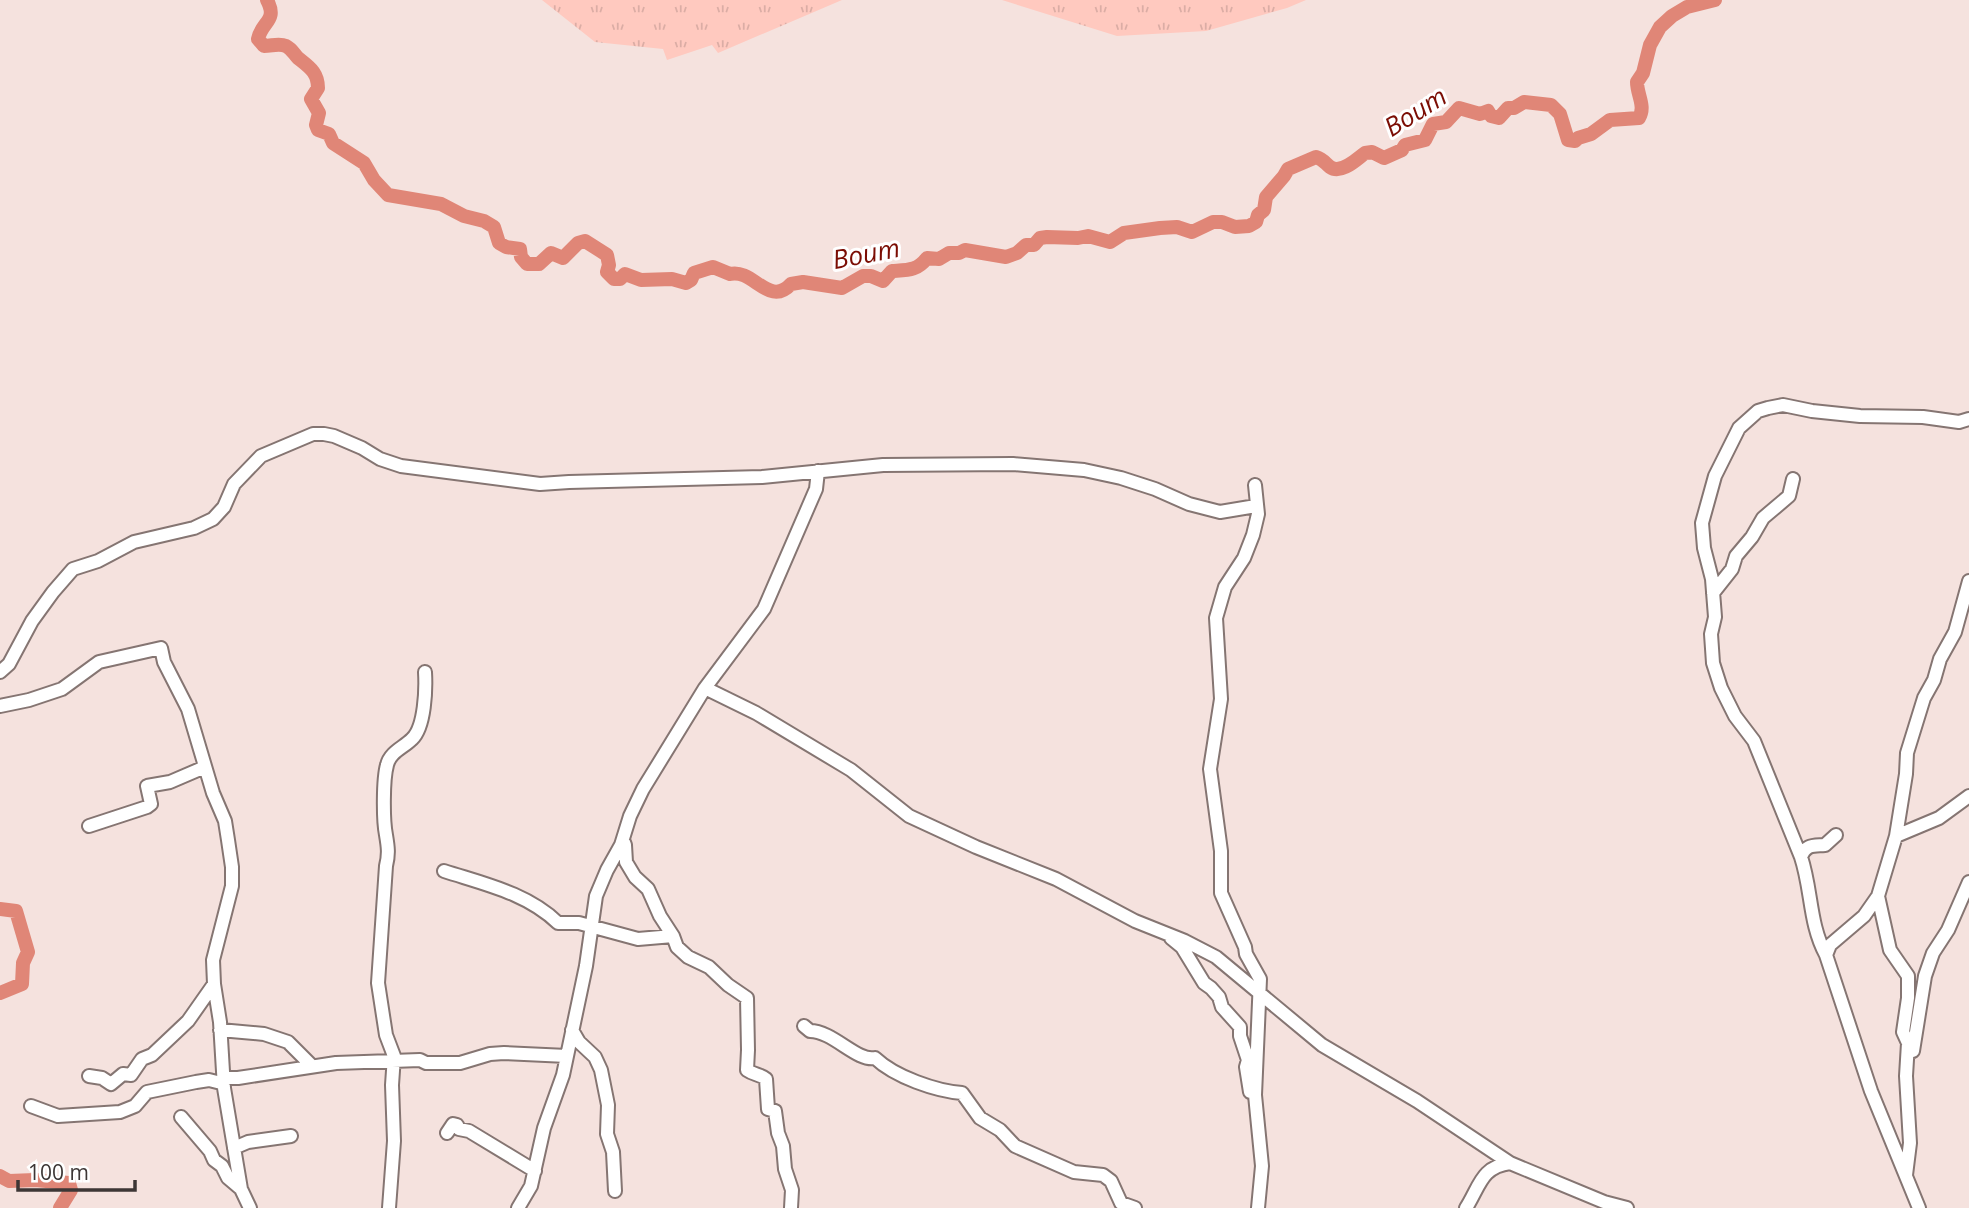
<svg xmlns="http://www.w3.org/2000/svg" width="1969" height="1208" font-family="'Open Sans',sans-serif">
<defs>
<pattern id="grass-tufts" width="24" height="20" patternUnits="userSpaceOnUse" patternTransform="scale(1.75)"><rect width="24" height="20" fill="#ffc9bf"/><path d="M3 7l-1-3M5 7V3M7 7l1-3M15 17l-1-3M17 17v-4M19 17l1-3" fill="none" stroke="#dbada5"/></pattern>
</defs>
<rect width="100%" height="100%" fill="#f5e2de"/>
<!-- grass -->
<path fill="url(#grass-tufts)" d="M542,0h300l-124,53 -6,-8 -45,15 -4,-11 -68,-7z
M1002,0h304l-19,8 -81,23 -89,5z"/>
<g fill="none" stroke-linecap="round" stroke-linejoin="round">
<!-- river -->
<path stroke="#e08677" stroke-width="14" d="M267,0c11,21 -5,21 -9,39l6,7c8,0 15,-3 22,0 6,3 8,8 12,12 11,9 20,14 20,30l-7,11 8,14 -3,12 2,5 11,4 4,9 31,20 10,17 14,15 53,9 23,12 20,5 10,6 5,16 7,4 14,2 1,8 6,7h12l12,-11 12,5 15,-15 7,-2 22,14 2,10 -2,7 7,7h6l5,-5 16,6 31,-1 14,4 5,-3 3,-7 19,-6 17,7c23,-6 39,34 61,10l12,-2 39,6 21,-12h8l12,5 9,-10c16,-1 25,0 35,-13l12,1 10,-6h10l6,-3 41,7 11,-4 9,-8h8l6,-7 7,-1 31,1 10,-2 22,6 14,-9 36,-5 17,-1 15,5 21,-10h9l13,5 14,-1 7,-4 2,-7 6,-5 2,-13 18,-21 4,-7 28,-12c7,2 9,6 14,10 11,8 27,-8 35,-14l7,-1 12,6 18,-8 3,-5 20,-5 8,-16 13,-2 13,-14 21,6 8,-3 3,5 8,2 9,-10h6l10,-6 27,3 9,9 8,26 7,1 3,-3 13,-4 19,-14 29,-2c7,-12 -2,-23 -2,-36l6,-9 7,-28 10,-18 12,-11 15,-9 28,-7
M0,909l16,2 12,41 -5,11 -1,21 -22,9
M0,1176l9,5 26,-1 34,3 2,7 -11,18"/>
<!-- minor casing -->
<g stroke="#857572" stroke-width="16">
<path id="minor" d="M1255,485l3,29 -5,21 -9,23 -19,29 -9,31 5,81 -11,70 11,82v42l24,54 1,7 14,25 -5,116 7,71 -4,42
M1713,593l19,-24 4,-13 16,-19 11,-19 26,-22 4,-17
M0,672l9,-8 23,-43 21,-29 20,-23 25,-8 36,-19 60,-14 19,-9 11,-12 10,-23 27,-28 52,-22h11l10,2 28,12 18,11 21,7 139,18 29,-2 193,-5 121,-12 130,-1 71,6 37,8 34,11 34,15 31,8 36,-6
M705,688l51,25 95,57 58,46 67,31 80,32 79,42 50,20 31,16 106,88 95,56 93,62
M0,706l29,-6 33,-11 37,-27 62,-14 3,14 24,47 25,84 12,28 3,19 4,27v19l-19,74 1,24 6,38 4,66 17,101 9,19
M89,826l58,-19 4,-3 -4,-18 23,-4 35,-15
M1896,836l43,-18 30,-22
M623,840l2,5 1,17 9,15 13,12 12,27 13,20 4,11 11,10 21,10 19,18 19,13 1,52 -1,20c7,5 13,4 19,9l2,30 7,2 3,22 5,13 2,23 7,21 -1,18
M1801,857c5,-13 12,-11 24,-12l11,-10
M444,871c40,13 83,22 114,52h21l59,16 35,-3
M1878,896l12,54 18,26v22l-5,34 5,11 -2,33 4,67 -4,32
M1171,938l11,9 22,36 7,5 8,9 3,10 18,20v9l8,24 -2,7 4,25
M1826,955c-17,-31 -14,-65 -25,-98l-47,-116 -19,-25 -14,-28 -8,-25 -2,-29 4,-17 -3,-38 -8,-31 -2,-25 13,-47 24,-48 19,-17 10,-3 15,-3 29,6 48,5 63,1 36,5 10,-3
M804,1026l6,5c23,0 47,31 65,27 20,19 61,33 87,35l18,25 20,12 15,16 59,26 29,3 8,6 10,22 14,5
M220,1030l44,4 24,8 23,23
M572,1030l7,12 16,15 6,13 7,35 -1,29 6,18 2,39
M1913,1051l12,-75 8,-23 15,-23 21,-48
M89,1076l13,2 9,6 12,-10 8,1 11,-16 10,-4 36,-34 26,-37
M31,1106l27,10 62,-4 15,-6 12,-14 49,-10 13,-2 12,3 7,-5h10l98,-15 84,-3 6,3h34l30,-9 14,-1 63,3
M181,1117l29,34 4,9 8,6 6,12 13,11
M447,1133l6,-9 4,1 2,4 10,2 66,40
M234,1148l14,-6 43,-6
M389,1208l5,-67 -2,-56 2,-29 -8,-21 -8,-52 8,-117c3,-12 2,-19 0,-31 -3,-15 -3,-56 1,-70 3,-13 16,-17 25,-26 13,-12 14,-50 13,-67
M518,1208l13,-22 13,-58 19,-53 23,-109 10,-70 11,-26 14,-25 9,-29 13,-27 62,-101 59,-79 52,-120 2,-18
M1466,1208c14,-22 15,-41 44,-45l94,39 23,6
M1919,1208l-48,-117 -45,-136 4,-10 34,-29 14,-20 18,-60 10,-62 1,-21 17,-55 10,-18 6,-21 15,-27 14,-51"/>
</g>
<!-- minor -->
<use href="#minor" stroke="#fff" stroke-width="12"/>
</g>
<g text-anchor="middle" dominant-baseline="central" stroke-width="6" stroke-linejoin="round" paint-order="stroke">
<!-- water labels -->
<g font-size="26" font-style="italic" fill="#7b0d04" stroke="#fff">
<text transform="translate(1415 111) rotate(-32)">Boum</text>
<text transform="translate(866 253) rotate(-11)">Boum</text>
</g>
</g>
<!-- scale -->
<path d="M18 1180v10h117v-10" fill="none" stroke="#3d3635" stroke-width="3.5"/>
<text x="28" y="1180" font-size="21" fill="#3d3635" stroke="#ffffff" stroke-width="5" paint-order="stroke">100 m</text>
</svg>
